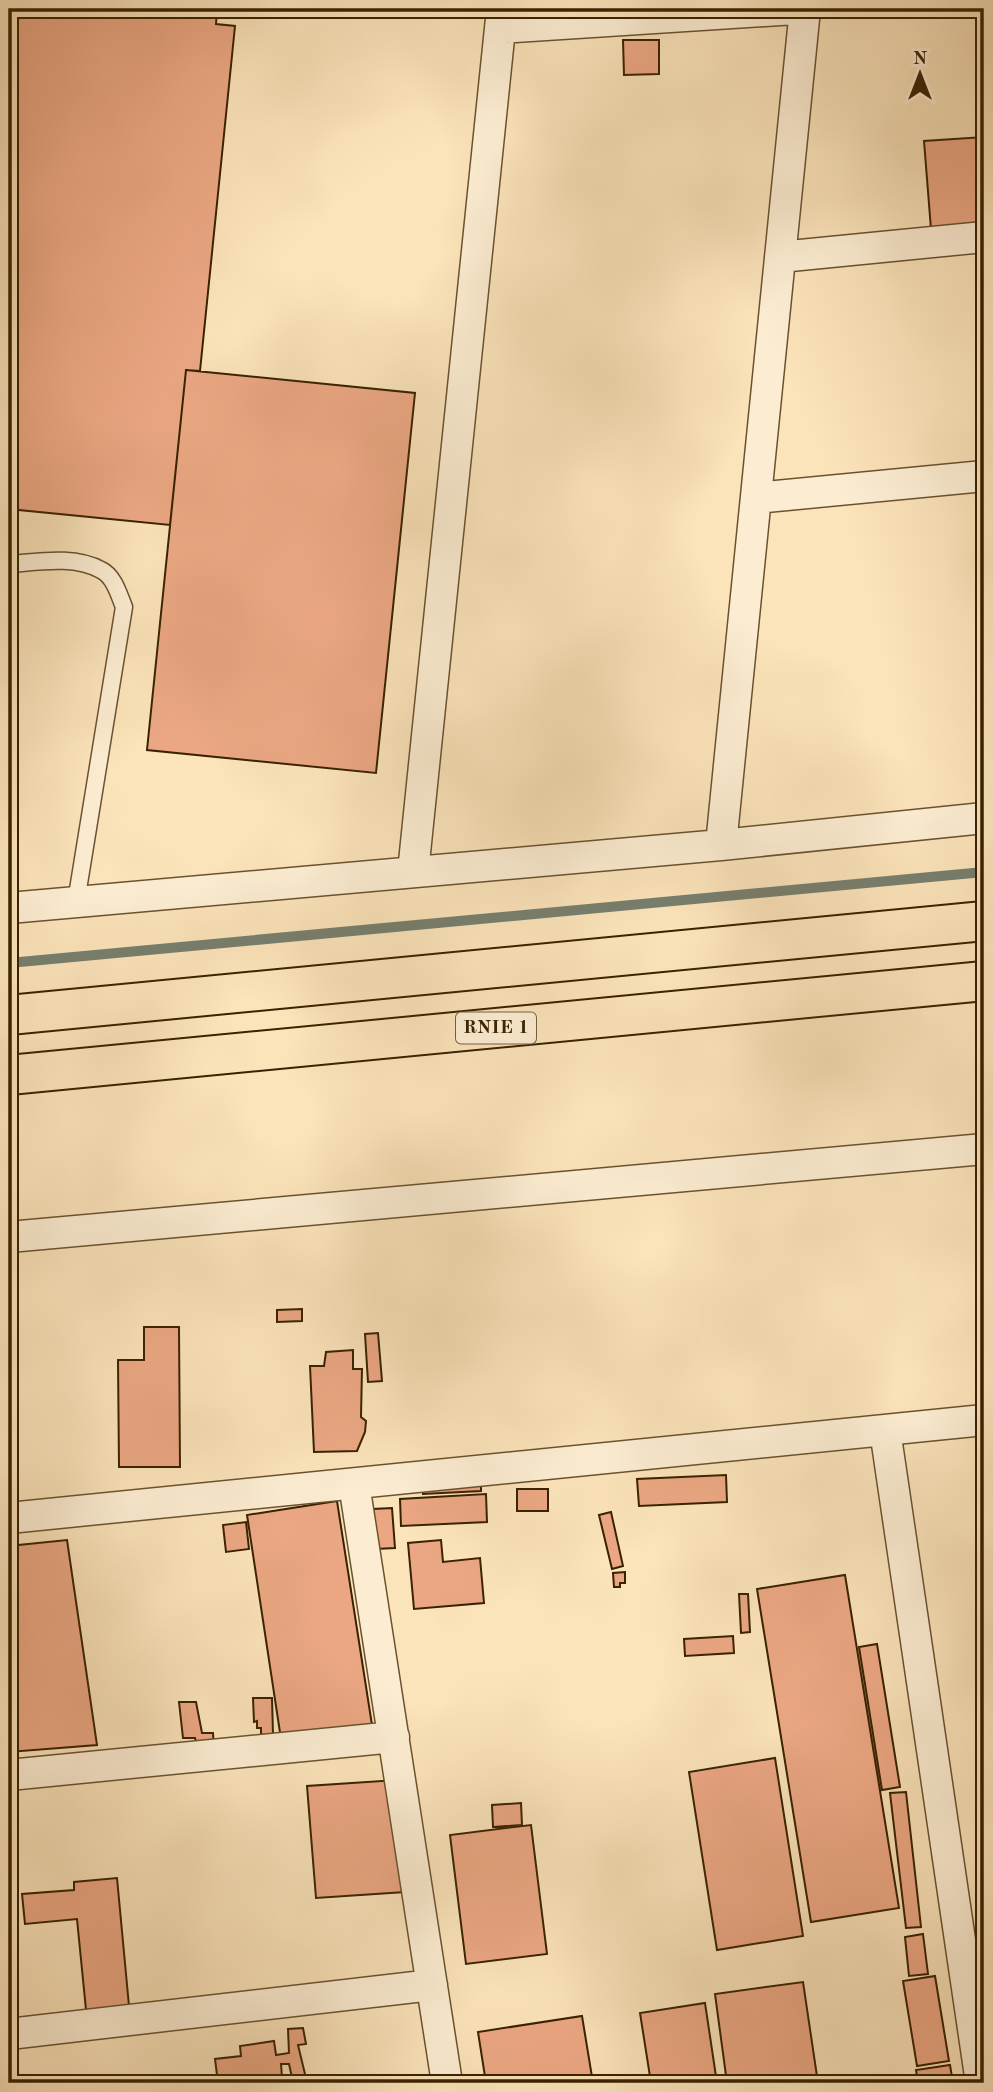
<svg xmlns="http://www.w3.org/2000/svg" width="993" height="2092" font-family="'Old Standard TT',serif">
<rect width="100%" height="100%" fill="#fbe3ba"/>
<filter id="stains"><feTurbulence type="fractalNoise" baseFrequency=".00286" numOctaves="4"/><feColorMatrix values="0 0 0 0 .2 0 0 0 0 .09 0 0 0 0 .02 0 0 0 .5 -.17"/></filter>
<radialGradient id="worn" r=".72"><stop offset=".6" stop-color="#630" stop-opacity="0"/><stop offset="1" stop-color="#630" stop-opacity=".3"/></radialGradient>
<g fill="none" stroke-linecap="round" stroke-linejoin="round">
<!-- stream -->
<path stroke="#777f6e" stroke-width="10" d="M9,963l975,-91"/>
</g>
<!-- building -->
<path fill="#eba783" stroke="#392201" stroke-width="2" d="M9,9h189l19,2 -1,13 19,2 -35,345 -14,-1 -16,155 -161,-16z
M623,40h36v34l-35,1z
M984,137v101l-52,4 -8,-101z
M186,370l229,23 -39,380 -229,-23z
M302,1309v12l-25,1v-12z
M144,1327h35l1,140h-61l-1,-107h26z
M378,1333l4,48 -14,1 -3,-48z
M353,1350v19h9l-1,48 5,4 -1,11 -8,19 -43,1 -4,-86h14l2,-14z
M726,1475l1,27 -88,4 -2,-27z
M481,1476v15l-58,3 -1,-15z
M517,1489h31v22h-31z
M486,1494l1,28 -86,4 -1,-27z
M337,1501l35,224 -91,14 -34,-224z
M392,1508l3,40 -20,1 -2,-40z
M611,1512l12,54 -11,3 -13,-54z
M246,1522l3,27 -23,3 -3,-27z
M67,1540l30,205 -88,7v-206z
M441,1540l2,22 37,-4 4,45 -70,6 -6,-66z
M625,1572v11h-5v4h-6l-1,-14z
M845,1575l54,333 -88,14 -54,-333z
M739,1594h9l2,38 -9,1z
M733,1636l1,17 -49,3 -1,-17z
M877,1644l23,143 -18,3 -23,-143z
M253,1698h19l1,36 -12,1v-7h-4v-7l-3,1z
M179,1702h17l6,31h11l1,16 -18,-7 -1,-4h-12z
M775,1758l28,178 -86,14 -28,-178z
M397,1780l8,112 -89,6 -9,-112z
M906,1792l15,135 -15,1 -16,-135z
M521,1803l1,22 -29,2 -1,-22z
M531,1825l16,129 -81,10 -16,-129z
M117,1878l12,128 -43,4 -9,-91 -52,5 -3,-30 52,-4v-8z
M923,1934l5,40 -19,2 -4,-39z
M935,1976l14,85 -32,5 -14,-85z
M803,1982l15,101h-91l-12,-89z
M705,2003l12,80h-66l-11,-70z
M582,2016l11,67h-107l-8,-51z
M303,2028l3,16 -8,1 7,29 -5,9 -7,-1 -4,-18h-8l1,13 7,6h-71l-3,-24 26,-3 -1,-10 34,-5 2,14 13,-2 -1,-24z
M950,2065l3,18h-35l-2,-13z"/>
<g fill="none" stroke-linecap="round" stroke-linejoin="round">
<!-- lane casing -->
<g stroke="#6a522f" stroke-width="19">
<path id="lane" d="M9,564c29,-2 65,-9 92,6 13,6 18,25 23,37l-48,295"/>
</g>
<!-- street casing -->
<g stroke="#6a522f" stroke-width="33">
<path id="street" d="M500,28l295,-19
M780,257l204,-20
M756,498l228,-22
M721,845l84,-836
M413,872l89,-863
M9,908l712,-63 263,-27
M9,1237l975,-88
M885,1430l96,653
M354,1484l93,599
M9,1518l975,-98
M9,1775l385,-38
M9,2034l423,-49"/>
</g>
<!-- highway casing -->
<g stroke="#392201" stroke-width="42">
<path id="highway" d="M9,1015l975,-94
M9,1075l975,-94"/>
</g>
<!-- lane -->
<use href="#lane" stroke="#fcedd2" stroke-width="16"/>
<!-- street -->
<use href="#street" stroke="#fcedd2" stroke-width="30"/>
<!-- highway -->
<use href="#highway" stroke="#fbe3ba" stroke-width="38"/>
</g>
<g text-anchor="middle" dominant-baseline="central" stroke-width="7" stroke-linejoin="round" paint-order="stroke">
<!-- shield labels -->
<rect fill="#fcedd2" stroke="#745f40" stroke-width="2" x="456" y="1012.5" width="80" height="31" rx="5"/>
<g font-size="19" font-weight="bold" fill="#392201">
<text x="496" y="1028">RNIE 1</text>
</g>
</g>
<!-- margin -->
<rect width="993" height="2092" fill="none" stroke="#fbe3ba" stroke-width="35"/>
<rect x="10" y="10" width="972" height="2071" fill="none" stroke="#392201" stroke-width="3.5"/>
<rect x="18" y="18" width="958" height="2057" fill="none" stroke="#392201" stroke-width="2"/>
<!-- north arrow -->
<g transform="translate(920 74)" stroke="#fcedd2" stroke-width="5" paint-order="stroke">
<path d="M0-5L12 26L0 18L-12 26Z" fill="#392201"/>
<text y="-10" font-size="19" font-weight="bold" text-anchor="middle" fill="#392201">N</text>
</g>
<rect width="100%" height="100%" filter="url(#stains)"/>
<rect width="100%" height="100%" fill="url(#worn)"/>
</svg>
